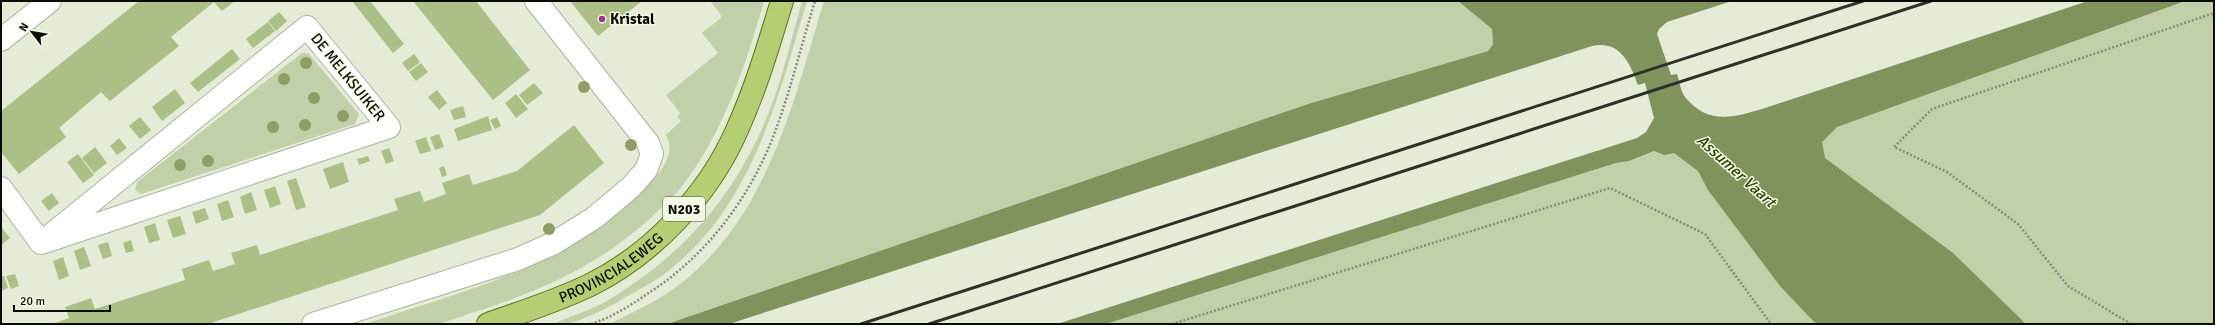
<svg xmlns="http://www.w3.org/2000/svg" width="2215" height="325" font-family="Signika,sans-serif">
<rect width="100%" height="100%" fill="#e4ecd7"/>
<!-- green -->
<path fill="#c1d0a8" d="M710,1h54c-19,66 -41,134 -85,189 -6,7 -14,14 -21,21 -52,50 -110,77 -177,99 -15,4 -29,11 -44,14 -17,1 -52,0 -72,0 74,-25 153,-45 220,-87 23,-14 42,-32 61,-50 13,-13 31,-32 20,-52l15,-14 -4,-5 3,-3 -14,-18 52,-42 -16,-20 19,-15v-3z
M802,1h5c-30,100 -56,209 -144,274 -12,9 -25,15 -37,22 -17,10 -36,20 -55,26 -5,2 -12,1 -18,1 17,-8 36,-13 52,-22 72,-43 121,-95 156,-171 19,-41 29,-87 41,-130z
M824,1h634l34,28 1,15 -5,7 -180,53 -641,220h-57c23,-12 48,-23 69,-39 89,-69 114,-182 145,-284z
M2145,1h69v323h-1108l548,-173z
M302,53l7,1 50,60 -4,10 -214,70 -6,-4 2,-8z"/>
<!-- water -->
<path fill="#80935d" d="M1458,1h274l-65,21 -8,7 -2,5 14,41 6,-1c2,6 4,18 8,23 23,28 48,21 80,11l323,-107h97l-348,126 -15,15 3,16 128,95 73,71h-210l-36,-38 -72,-96 -10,-19 -24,-18 -10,2 -10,-4 -25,10 -13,2 -510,161h-49l580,-186 9,-6 8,-14 -9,-35 -7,2c-8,-21 -17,-45 -46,-39l-863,278h-62l641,-220 180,-53 5,-7 -1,-15z"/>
<!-- building -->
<path fill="#abbf87" d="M139,1h96l-13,10 -8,-9 -43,35 8,9 -69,55 -9,-9 -42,36 7,9 -47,37 -18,-22v-41z
M352,1h18l34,43 -11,9z
M413,1h63l54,69 -37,30z
M570,1h72l-44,35z
M279,12l8,9 -11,10 -8,-10z
M268,22l7,9 -22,17 -7,-9z
M232,49l8,10 -42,33 -8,-9z
M414,54l6,8 -12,9 -6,-8z
M421,63l7,9 -12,9 -7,-9z
M534,83l9,10 -16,12 -8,-10z
M175,89l10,14 -23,18 -10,-14z
M437,90l10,13 -8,7 -11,-13z
M516,94l12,15 -12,9 -11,-15z
M463,106l3,11 -12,3 -4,-10z
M488,116l4,14 -34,11 -4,-12z
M140,117l11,13 -11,9 -11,-13z
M497,117l4,9 -6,3 -5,-9z
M574,125l30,38 -64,52 -332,109h-155l16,-6 -4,-11 26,-9 4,11 90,-29 -3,-11 27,-9 4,11 22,-7 -4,-11 26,-8 3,10 138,-45 -4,-11 26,-8 4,11 22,-8 -4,-11 27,-9 4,11 44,-14z
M439,134l5,13 -9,3 -5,-13z
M426,137l5,14 -11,3 -5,-13z
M119,138l8,10 -10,7 -7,-9z
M95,147l12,16 -13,10 -12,-15z
M389,148l5,13 -8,3 -5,-13z
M78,154l16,21 -11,8 -16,-21z
M368,156l2,5 -11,4 -2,-6z
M343,162l6,20 -19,7 -7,-20z
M444,166l3,9 -5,2 -3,-9z
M296,178l10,29 -10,3 -9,-29z
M275,186l6,18 -11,4 -6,-18z
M251,192l6,18 -12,4 -5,-17z
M52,193l7,10 -10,8 -8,-10z
M228,200l6,17 -12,4 -5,-17z
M205,208l4,11 -13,5 -4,-12z
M180,216l6,18 -13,4 -6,-18z
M155,223l5,17 -11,3 -5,-16z
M1,227l9,11 -9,7z
M131,240l3,11 -8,2 -3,-10z
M108,242l4,14 -9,3 -5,-14z
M84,247l7,19 -11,4 -6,-19z
M63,257l6,19 -10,4 -6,-19z
M15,274l4,12 -8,3 -5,-13z
M1,276h3l4,12 -7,3z"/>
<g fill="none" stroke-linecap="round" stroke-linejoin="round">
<!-- street casing -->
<g stroke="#adb4a1" stroke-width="24">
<path id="street" d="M307,27l82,100 -348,116z
M1,40l49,-39
M1,188l40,55
M313,324l205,-65 36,-16 40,-25 37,-31 15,-17 6,-16 -4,-11 -112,-142"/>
</g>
<!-- primary casing -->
<g stroke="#5b7412" stroke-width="24">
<g id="primary">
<path id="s1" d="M488,324c34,-12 69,-23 102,-39 63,-31 119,-91 147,-155 19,-42 32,-86 45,-129"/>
</g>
</g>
<!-- path -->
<path stroke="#868c7d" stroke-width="2.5" stroke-dasharray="2 2" stroke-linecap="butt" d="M591,324c21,-7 39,-18 56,-30 57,-36 101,-93 126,-157 17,-44 28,-91 42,-136
M1172,324l438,-136 95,46 66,90
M2131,324l-63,-38 -50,-62 -71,-52 -53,-25 38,-38 282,-96"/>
<!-- street -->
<use href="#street" stroke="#fff" stroke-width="22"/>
<!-- primary -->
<use href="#primary" stroke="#b6cd74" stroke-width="22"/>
<!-- rail -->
<path stroke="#2d3128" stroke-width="3" d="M861,324l1002,-323
M929,324l1002,-323"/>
</g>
<!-- trees -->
<g fill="#8f9e64">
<circle cx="306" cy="63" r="6"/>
<circle cx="284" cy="79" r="6"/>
<circle cx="584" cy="87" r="6"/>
<circle cx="314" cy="98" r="6"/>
<circle cx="343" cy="116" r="6"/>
<circle cx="305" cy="125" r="6"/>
<circle cx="273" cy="127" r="6"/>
<circle cx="631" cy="145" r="6"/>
<circle cx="208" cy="161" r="6"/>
<circle cx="180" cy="165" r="6"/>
<circle cx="549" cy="229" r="6"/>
</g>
<!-- markers -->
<circle fill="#a23392" stroke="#f1f9e5" stroke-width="1.5" cx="602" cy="19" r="4"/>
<g text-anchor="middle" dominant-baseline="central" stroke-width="3" stroke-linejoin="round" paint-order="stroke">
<!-- shield labels -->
<rect fill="#f1f9e5" stroke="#4f5449" stroke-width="1" x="663" y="197" width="42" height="24" rx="3"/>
<g font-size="14" font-weight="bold" fill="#0a0d06">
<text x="684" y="209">N203</text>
</g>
<!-- poi labels -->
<g font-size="15" font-weight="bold" fill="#0a0d06" stroke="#f1f9e5" text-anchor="start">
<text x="610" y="19">Kristal</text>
</g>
<!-- street labels -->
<g font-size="15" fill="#0a0d06" stroke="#f1f9e5">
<text transform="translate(348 77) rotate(51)">DE MELKSUIKER</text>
<text stroke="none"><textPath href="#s1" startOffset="136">PROVINCIALEWEG</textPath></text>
</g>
<!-- water labels -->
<g font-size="16" font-style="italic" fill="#324301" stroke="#f1f9e5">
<text transform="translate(1736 171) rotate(42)">Assumer Vaart</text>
</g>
</g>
<!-- border -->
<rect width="2215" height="325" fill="none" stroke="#0a0d06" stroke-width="4"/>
<!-- north arrow -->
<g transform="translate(32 32) rotate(301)" stroke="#f1f9e5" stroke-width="3" paint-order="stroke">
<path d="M0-3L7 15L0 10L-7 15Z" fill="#0a0d06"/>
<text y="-6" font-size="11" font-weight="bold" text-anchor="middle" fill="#0a0d06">N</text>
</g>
<!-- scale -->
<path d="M14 305v6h96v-6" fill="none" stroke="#0a0d06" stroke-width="2"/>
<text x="20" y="305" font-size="12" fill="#0a0d06" stroke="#f1f9e5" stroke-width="3" paint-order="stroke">20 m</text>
</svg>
